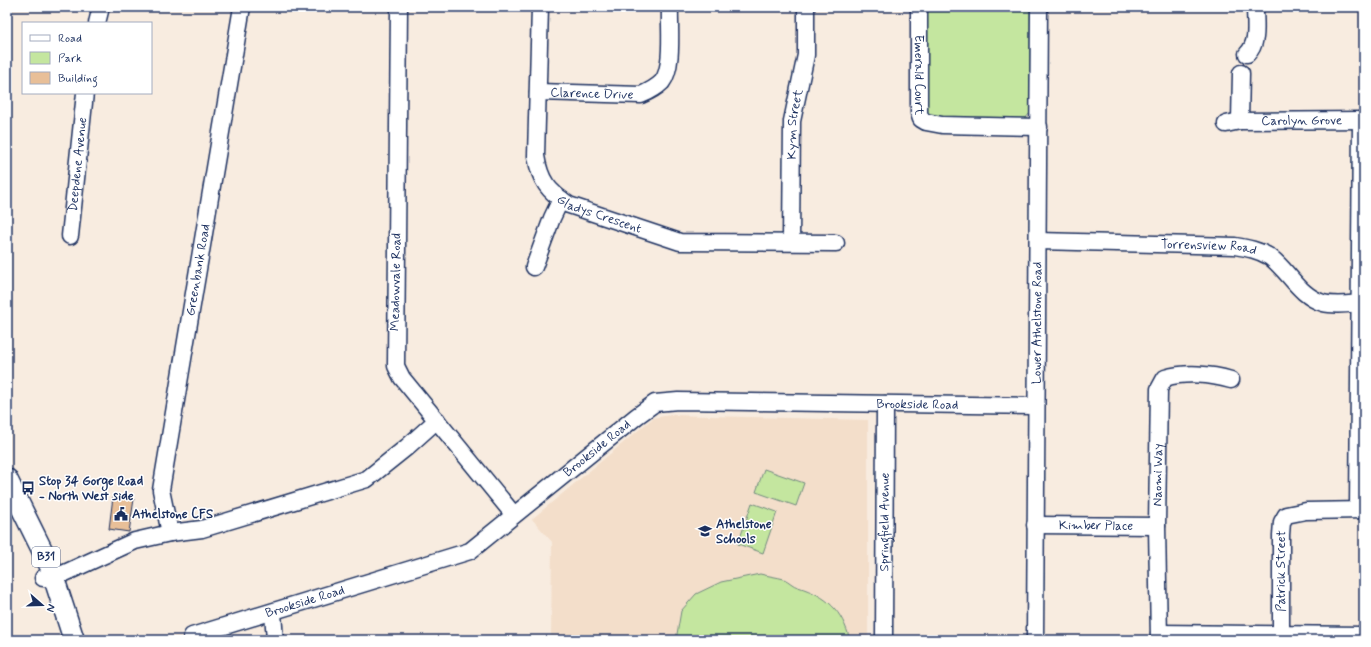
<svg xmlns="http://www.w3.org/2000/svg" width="1371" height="647" font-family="Mynerve,sans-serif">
<rect width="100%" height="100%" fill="#f8ece0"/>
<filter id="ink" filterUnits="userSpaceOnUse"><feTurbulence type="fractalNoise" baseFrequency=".025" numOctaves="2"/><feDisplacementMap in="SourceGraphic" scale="8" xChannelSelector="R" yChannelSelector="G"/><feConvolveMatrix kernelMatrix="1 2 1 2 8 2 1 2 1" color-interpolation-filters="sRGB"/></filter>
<g filter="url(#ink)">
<!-- built -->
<path fill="#f3deca" d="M670,415l198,5v220h-317l1,-98 -20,-23 121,-101z"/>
<!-- green -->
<path fill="#c4e69f" stroke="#708a7e" d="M927,7h103v106l-6,7 -90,-1 -7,-6z
M764,469l40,14 -8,23 -40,-14z
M752,503l25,9 -14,41 -25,-9z
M760,574c8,2 17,3 24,5 5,2 9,7 14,8 29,9 44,23 52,53h-174l5,-29 15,-17 25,-12z"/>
<!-- building -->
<path fill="#e8bf98" stroke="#1b2f5e" d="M113,497l21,2 -5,33 -20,-3z"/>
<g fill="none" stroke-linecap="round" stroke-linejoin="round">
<!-- minor casing -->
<g stroke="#1b2f5e" stroke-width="19">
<g id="minor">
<path d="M399,7l-3,359 6,12 112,137"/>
<path id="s1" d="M540,7l-4,149c4,25 12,35 33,49l111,37 156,1"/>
<path id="s2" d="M919,7v106l2,6 5,3 16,3 97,2"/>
<path d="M97,23l4,-16"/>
<path d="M1247,54c12,-11 8,-31 8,-47"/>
<path id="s3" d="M538,92l103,3c7,-3 15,-7 21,-13 12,-15 7,-56 8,-75"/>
<path d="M1240,121l1,-48"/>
<path id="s4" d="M1226,124l14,-3 124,-1"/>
<path id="s5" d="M70,236l15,-143"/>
<path id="s6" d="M1038,241l197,5c12,2 24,4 35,11 19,14 29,39 53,46 12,3 26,1 37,0"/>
<path id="s7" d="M791,242l1,-121 14,-66v-48"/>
<path d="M534,267l18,-49 9,-19"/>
<path d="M1358,510l3,-390"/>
<path id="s8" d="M1035,525l122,1"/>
<path id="s9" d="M170,533l-9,-43 81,-483"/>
<path d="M43,578h11l81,-37 35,-8 32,-4 165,-50 40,-32 30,-27"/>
<path d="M273,613l2,27"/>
<path d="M1159,633l205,2"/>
<path id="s10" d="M1281,634v-99l1,-13 4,-7 20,-4 58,-1"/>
<path id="s11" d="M192,636l278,-85 167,-135 18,-13 23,-2 357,5"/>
<path id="s12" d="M884,640l1,-236"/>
<path id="s13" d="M1035,640l4,-633"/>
<path id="s14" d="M1159,640l-2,-114 2,-137 6,-11c20,-6 46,-4 66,2"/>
</g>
</g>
<!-- major casing -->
<g stroke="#1b2f5e" stroke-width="23">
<path id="major" d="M7,479l43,87 24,74"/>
</g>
<!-- minor -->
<use href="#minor" stroke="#fff" stroke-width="16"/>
<!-- major -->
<use href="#major" stroke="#fff" stroke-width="20"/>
</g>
</g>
<!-- icons -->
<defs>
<g id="bus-bare" transform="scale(1.08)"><path d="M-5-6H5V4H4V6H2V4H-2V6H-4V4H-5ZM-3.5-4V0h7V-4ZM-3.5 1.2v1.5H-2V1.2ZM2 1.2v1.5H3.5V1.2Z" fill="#1b2f5e" stroke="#fff" stroke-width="2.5" paint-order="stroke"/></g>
<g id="civic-bare" transform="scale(1.08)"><path d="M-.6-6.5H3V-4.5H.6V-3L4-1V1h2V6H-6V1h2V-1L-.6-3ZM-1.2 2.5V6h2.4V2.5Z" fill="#1b2f5e" stroke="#fff" stroke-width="2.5" paint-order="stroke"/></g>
<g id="school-bare" transform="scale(1.08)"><path d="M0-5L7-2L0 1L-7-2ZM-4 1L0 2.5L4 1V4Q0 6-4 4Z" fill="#1b2f5e" stroke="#fff" stroke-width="2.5" paint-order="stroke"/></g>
</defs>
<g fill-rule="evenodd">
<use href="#bus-bare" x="28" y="488"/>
<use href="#civic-bare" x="121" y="514"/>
<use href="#school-bare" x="705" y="531"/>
</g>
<g text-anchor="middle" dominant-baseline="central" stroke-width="3" stroke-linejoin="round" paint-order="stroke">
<!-- shield labels -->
<rect fill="#fff" stroke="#5f6d8e" stroke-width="1" x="32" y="547" width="28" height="20" rx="3"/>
<g font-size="12" font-weight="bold" fill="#1b2f5e">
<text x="46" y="557">B31</text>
</g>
<!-- street labels -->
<g font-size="13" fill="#1b2f5e" stroke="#fff">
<text stroke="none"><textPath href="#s2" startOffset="68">Emerald Court</textPath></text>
<text stroke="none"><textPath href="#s3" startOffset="54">Clarence Drive</textPath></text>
<text stroke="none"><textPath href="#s4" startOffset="76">Carolyn Grove</textPath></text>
<text stroke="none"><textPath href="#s7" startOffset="118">Kym Street</textPath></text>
<text stroke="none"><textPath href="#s5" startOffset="72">Deepdene Avenue</textPath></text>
<text stroke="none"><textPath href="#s1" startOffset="242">Gladys Crescent</textPath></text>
<text stroke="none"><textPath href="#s6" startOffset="171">Torrensview Road</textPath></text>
<text stroke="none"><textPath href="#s9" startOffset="267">Greenbank Road</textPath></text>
<text transform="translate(396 282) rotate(-89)">Meadowvale Road</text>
<text stroke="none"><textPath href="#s13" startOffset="317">Lower Athelstone Road</textPath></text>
<text stroke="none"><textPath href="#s11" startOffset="790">Brookside Road</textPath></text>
<text stroke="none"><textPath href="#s11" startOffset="454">Brookside Road</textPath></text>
<text stroke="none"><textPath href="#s14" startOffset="165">Naomi Way</textPath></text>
<text stroke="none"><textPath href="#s12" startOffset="118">Springfield Avenue</textPath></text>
<text stroke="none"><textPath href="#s8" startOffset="61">Kimber Place</textPath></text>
<text stroke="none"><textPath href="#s10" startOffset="63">Patrick Street</textPath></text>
<text stroke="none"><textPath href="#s11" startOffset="118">Brookside Road</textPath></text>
</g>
<!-- poi labels -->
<g font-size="13" font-weight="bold" fill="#1b2f5e" stroke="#fff" text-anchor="start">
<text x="39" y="481">Stop 34 Gorge Road<tspan x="39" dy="15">- North West side</tspan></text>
<text x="132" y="514">Athelstone CFS</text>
<text x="716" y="524">Athelstone<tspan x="716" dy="15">Schools</tspan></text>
</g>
</g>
<!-- margin -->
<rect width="1371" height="647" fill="none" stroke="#fff" stroke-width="24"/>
<rect x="12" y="12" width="1347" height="623" fill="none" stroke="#1b2f5e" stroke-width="1.5" filter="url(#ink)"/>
<!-- legend -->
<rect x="22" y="22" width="130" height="72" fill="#ffffff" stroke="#a4acbf"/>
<rect x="30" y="35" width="20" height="6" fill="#ffffff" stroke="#a4acbf"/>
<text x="58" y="42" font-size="12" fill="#1b2f5e">Road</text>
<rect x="30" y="52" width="20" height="12" fill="#c4e69f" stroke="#a4acbf"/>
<text x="58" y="62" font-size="12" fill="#1b2f5e">Park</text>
<rect x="30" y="72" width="20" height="12" fill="#e8bf98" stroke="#a4acbf"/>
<text x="58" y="82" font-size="12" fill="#1b2f5e">Building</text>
<!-- north arrow -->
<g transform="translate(42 605) rotate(110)" stroke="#ffffff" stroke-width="3" paint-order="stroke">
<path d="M0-3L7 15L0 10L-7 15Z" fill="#1b2f5e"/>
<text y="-6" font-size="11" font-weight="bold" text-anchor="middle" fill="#1b2f5e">N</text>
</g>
</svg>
